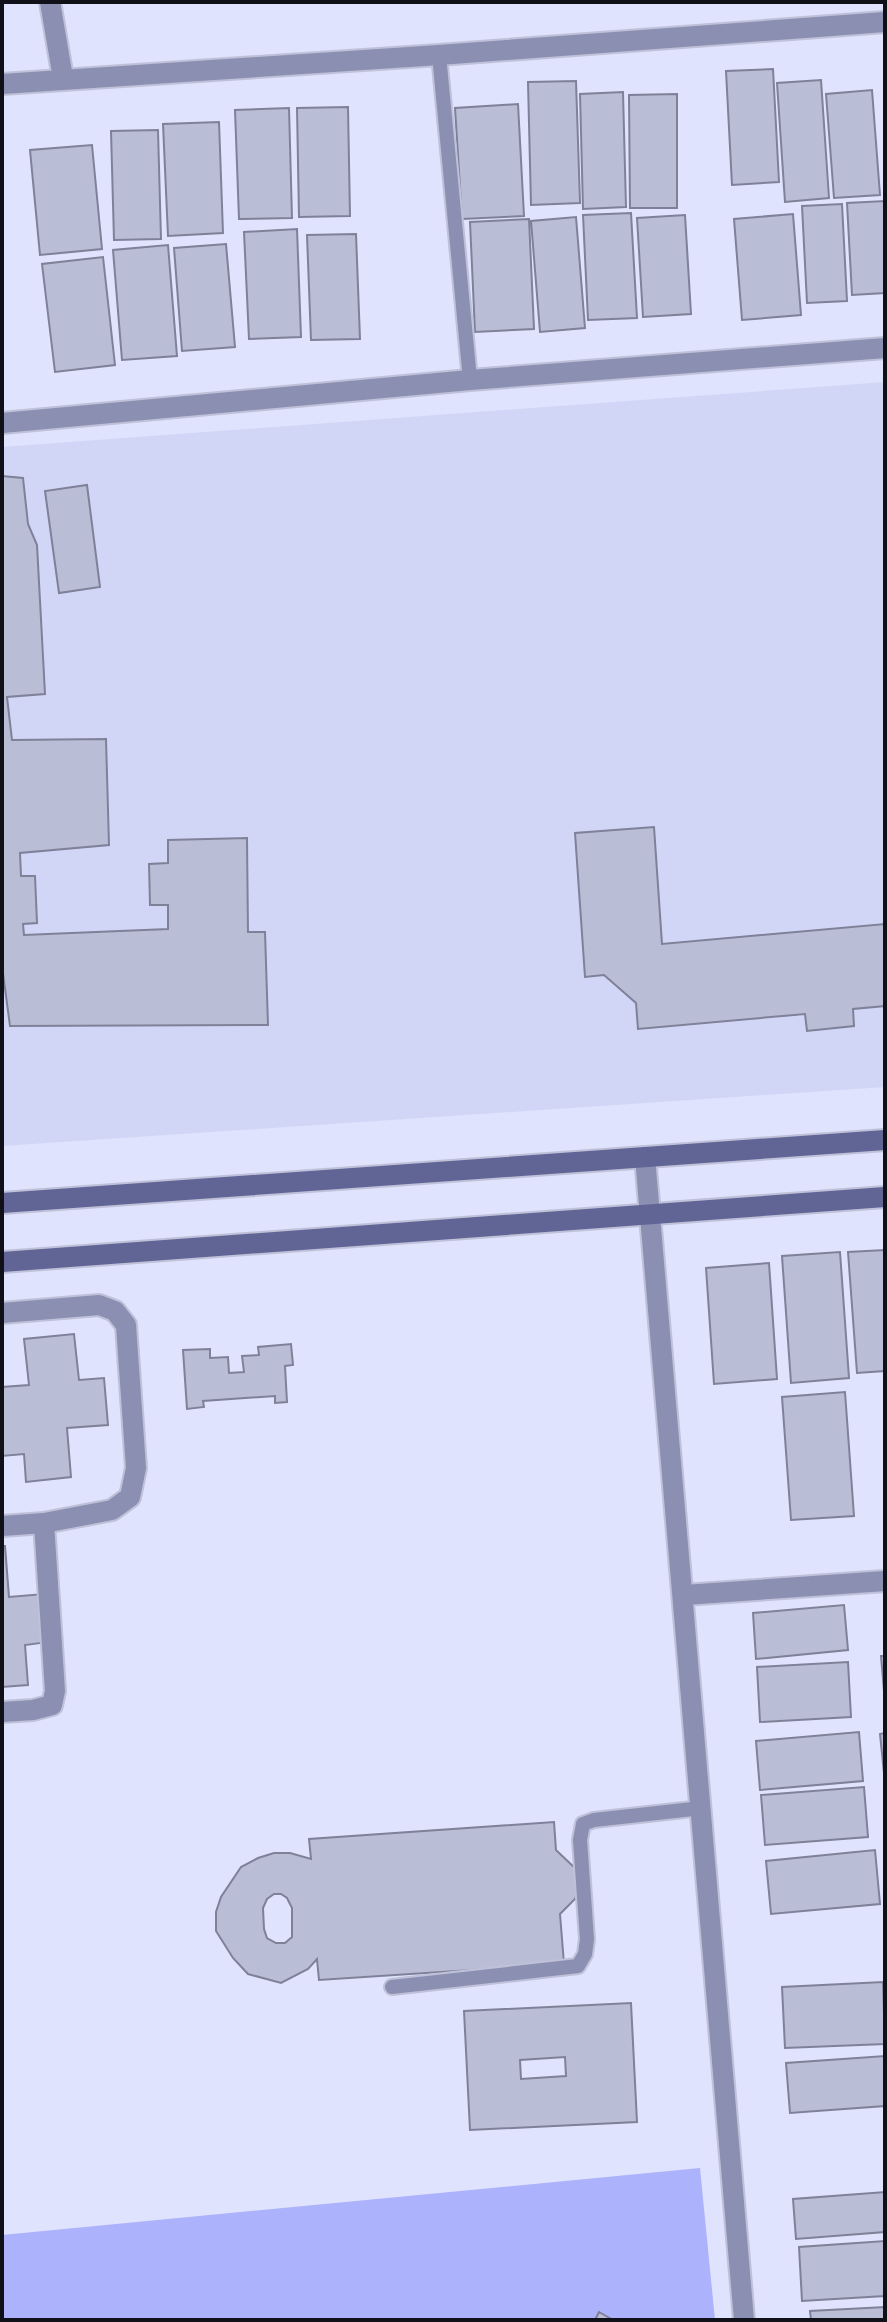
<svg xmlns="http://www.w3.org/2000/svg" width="887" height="2322" font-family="'Varela Round',sans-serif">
<rect width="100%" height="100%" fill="#e0e3fd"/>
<!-- built -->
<path fill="#d2d6f6" d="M885,382v705l-883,59v-699z"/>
<!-- green -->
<path fill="#acb2fc" d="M700,2168l15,152h-713v-85z"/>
<!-- building -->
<path fill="#babdd6" stroke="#7f8199" stroke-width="2" fill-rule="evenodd" d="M773,69l6,113 -47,3 -6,-114z
M821,80l8,118 -44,4 -8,-119z
M576,81l4,122 -49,2 -3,-123z
M872,90l8,105 -46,3 -8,-104z
M623,92l3,115 -43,2 -3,-115z
M677,94v114h-47l-1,-113z
M518,104l6,112 -62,3 -7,-111z
M348,107l2,109 -51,1 -2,-109z
M289,108l3,110 -53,1 -4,-109z
M219,122l4,111 -55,3 -5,-112z
M158,130l3,109 -47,1 -3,-109z
M92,145l10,104 -62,6 -10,-105z
M885,201v92l-33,2 -5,-92z
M842,204l5,97 -40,2 -5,-97z
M631,213l6,105 -49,2 -5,-105z
M793,214l8,101 -59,5 -8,-101z
M685,215l6,99 -48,3 -6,-99z
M576,217l9,111 -45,4 -9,-111z
M529,219l5,110 -59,3 -5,-110z
M297,229l4,108 -52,2 -5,-107z
M356,234l4,105 -49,1 -4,-105z
M226,244l9,103 -53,4 -8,-103z
M168,245l9,111 -55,4 -9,-110z
M103,257l12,108 -60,7 -13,-108z
M2,476l21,2 5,46 9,21 8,149 -38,3 5,43 94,-1 3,106 -89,8 1,23h14l2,47 -14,1 1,11 144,-6v-24h-18l-1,-41 19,-1v-23l79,-2 1,94h17l3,93 -258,1 -8,-60z
M87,485l13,102 -41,6 -14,-102z
M654,827l8,117 223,-20v82l-32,3 1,17 -47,5 -2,-17 -167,15 -2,-26 -32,-28 -19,2 -10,-144z
M885,1250v121l-28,2 -9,-121z
M840,1252l9,126 -58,5 -9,-127z
M769,1263l8,116 -63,5 -8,-116z
M74,1334l5,46 25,-2 4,47 -41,3 4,49 -45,5 -2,-28 -22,2v-69l27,-2 -5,-46z
M291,1344l2,21 -8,1 2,36 -12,1v-7l-72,5 1,6 -17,2 -4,-59 27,-1v9l18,-1 1,16 15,-1 -2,-16 17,-1 -1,-8z
M845,1392l9,124 -63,4 -9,-123z
M2,1546h3l4,51 35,-3 4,48 -23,3 3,40 -26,2z
M844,1605l4,45 -92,9 -3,-46z
M881,1656h4v47z
M848,1662l3,55 -91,5 -3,-55z
M859,1732l4,49 -103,9 -4,-49z
M885,1733v50l-5,-49z
M864,1787l4,50 -103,8 -4,-50z
M554,1822l2,28 21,20 1,21 -3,8 -15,15 4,50 -245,16 -2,-21 -9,10 -27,14 -33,-9 -15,-16 -17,-27v-19l5,-15 20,-30 17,-9 16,-5h16l21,6 -2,-20zM274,1894h7l6,4 5,10v29l-7,6h-9l-9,-5 -3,-9 -1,-21 4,-9z
M875,1850l5,54 -109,10 -5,-53z
M883,1982l2,62 -100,4 -3,-61z
M631,2003l6,119 -167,8 -6,-119zM565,2057l1,19 -45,3 -1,-19z
M885,2056v50l-95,7 -4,-50z
M885,2192v40l-89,7 -3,-40z
M885,2241v55l-83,5 -3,-54z
M885,2307v13h-74l-1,-9z
M599,2312l14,8h-18z"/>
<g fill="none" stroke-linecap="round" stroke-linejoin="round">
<!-- lane casing -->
<g stroke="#bfc1d9" stroke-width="18">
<path id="lane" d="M439,55l31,325
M392,1987l186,-21 7,-12 2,-15 -7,-99 3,-16 11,-4 108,-12"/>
</g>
<!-- street casing -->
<g stroke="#bfc1d9" stroke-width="24">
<path id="street" d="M50,2l13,76
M2,84l437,-29 446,-33
M2,423l468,-43 415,-32
M645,1157l99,1163
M2,1313l97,-8 16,6 11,14 10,143 -6,29 -18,13 -68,13
M2,1526l42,-3 11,168 -3,14 -19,5 -31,2
M684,1595l201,-14"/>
</g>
<!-- secondary casing -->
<g stroke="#bfc1d9" stroke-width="24">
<path id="secondary" d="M2,1203l883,-63
M2,1262l883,-65"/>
</g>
<!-- lane -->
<use href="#lane" stroke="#8b8fb1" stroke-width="14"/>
<!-- street -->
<use href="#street" stroke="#8b8fb1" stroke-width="20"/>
<!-- secondary -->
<use href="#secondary" stroke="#616596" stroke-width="20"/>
</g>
<!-- border -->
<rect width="887" height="2322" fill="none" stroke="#101019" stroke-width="8"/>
</svg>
